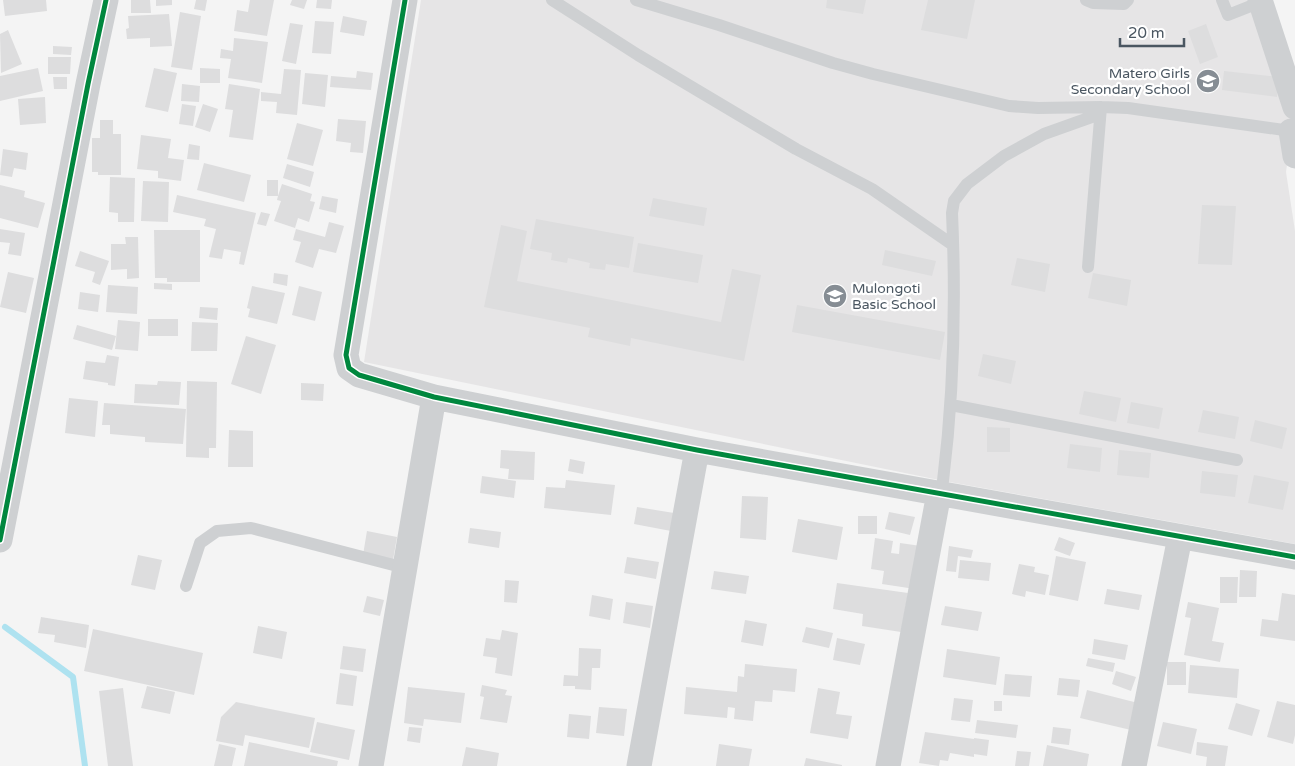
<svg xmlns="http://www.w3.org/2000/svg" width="1295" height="766" font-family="'Varela Round',sans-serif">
<rect width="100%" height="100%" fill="#f4f4f4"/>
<!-- education -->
<path fill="#e6e5e6" d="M421,0h834l39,116 -8,56 9,59v313l-351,-63 -580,-119z"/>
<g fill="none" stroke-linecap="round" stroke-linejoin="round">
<!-- stream -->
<path stroke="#aee2f0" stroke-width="6" d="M5,627l68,50 12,89"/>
</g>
<!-- building -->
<path fill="#ddddde" d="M3,0h43l1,11 -42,5z
M131,0h19l1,13h-20z
M156,0h16v5l-16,1z
M196,0h11l-2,11 -11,-2z
M250,0h24l-7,36 -33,-5 3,-21 11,2z
M292,0h15l-3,9 -14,-4z
M317,0h15l-1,9 -15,-1z
M827,0h39l-3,14 -37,-6z
M928,0h47l-8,39 -46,-9z
M180,12l21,4 -9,54 -21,-3z
M169,14l3,32 -22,1v-9l-23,1 -1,-10 3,-1 -1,-12z
M343,16l24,5 -3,15 -24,-4z
M315,21l19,1 -3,32 -19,-1z
M290,23l13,2 -7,39 -14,-3z
M1206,24l12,33 -18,7 -12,-33z
M8,30l14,34 -21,9 -1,-39z
M234,38l34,4 -6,41 -34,-5 3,-19 -11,-1 1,-9 12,2z
M53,46l19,1 -1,8 -18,-1z
M48,57h23l-1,17h-22z
M38,68l5,23 -43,10v-25z
M154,68l23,5 -9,39 -23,-5z
M200,68l20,1v14h-20z
M284,69l17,1 -4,45 -21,-2 1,-11 -16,-1v-9l20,2z
M357,71l16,2 -2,17 -41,-3 1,-11 25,2z
M1224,71l55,6 -2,20 -55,-7z
M305,73l23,2 -3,32 -23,-3z
M53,77h14v12h-13z
M182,84l18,2 -1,16 -18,-1z
M229,84l31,5 -7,51 -24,-3 4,-27 -8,-1z
M45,97l1,26 -26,2 -2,-26z
M182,104l14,2 -3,20 -14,-2z
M203,104l15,5 -8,23 -15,-5z
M338,119l28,2 -3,32 -13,-1 1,-9 -15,-2z
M100,120h13v14h8v41h-23v-3h-6v-34h8z
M297,123l26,7 -10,36 -26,-7z
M141,135l30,4 -3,19 16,2 -3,21 -23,-3v-7l-21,-2z
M189,144l11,2 -1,14 -12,-1z
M3,149l25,4 -2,17 -12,-2 -2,9 -12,-2z
M204,163l47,12 -7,27 -47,-12z
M287,164l27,8 -4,15 -27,-9z
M110,177l25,1 -1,44h-16v-9l-9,-1z
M267,180h11v16l4,-12 30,10 -2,7 5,1 -6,20 -11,-4 -3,10 -21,-7 7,-20 -4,-1 1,-4h-11z
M143,181l26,1 -1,40 -27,-1z
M0,185l25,6 -1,6 21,6 -7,25 -38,-10z
M177,195l79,18 -12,52 -5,-1 2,-12 -17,-3 -2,10 -13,-2 7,-28 -12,-3 2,-7 -33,-7z
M322,196l16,3 -2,14 -17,-4z
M653,198l54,10 -3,18 -55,-10z
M1202,205l34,1 -4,59 -34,-1z
M261,212l9,2 -4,12 -9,-2z
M536,219l98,18 -5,31 -23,-4 -1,6 -16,-2 1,-5 -22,-5 -1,5 -16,-3 1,-7 -22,-4z
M329,222l15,4 -8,27 -17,-4 -6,19 -18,-6 6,-20 -8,-2 3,-11 29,8z
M501,225l26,6 -10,50 204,41 11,-53 29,6 -17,86 -113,-23 -1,8 -42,-9 2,-9 -106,-21z
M0,229l25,4 -4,23 -13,-2 2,-11 -10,-1z
M154,230h46v52h-33v-4h-12z
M125,237h13l1,41 -12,1v-10l-16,1v-26h15z
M638,243l65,12 -5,28 -65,-11z
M885,250l51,11 -4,15 -50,-11z
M80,251l29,10 -9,24 -8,-3 3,-10 -20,-6z
M1017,258l33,6 -5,28 -34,-7z
M8,272l26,6 -8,35 -26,-6z
M274,273l14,2 -1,11 -14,-3z
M1093,273l38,7 -4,26 -39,-8z
M154,283l18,1v6l-18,-1z
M108,285l30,2 -1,27 -31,-2z
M252,286l33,7 -8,31 -29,-7 2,-8 -3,-1z
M299,286l23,6 -7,29 -23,-6z
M80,292l20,3 -2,17 -20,-3z
M797,305l148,27 -5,28 -148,-28z
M200,307l18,1 -1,12 -18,-2z
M148,319h30v17h-30z
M118,320l22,2 -2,29 -23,-2z
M192,322l26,1 -1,28h-26z
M77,325l39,11 -4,14 -39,-11z
M246,336l30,9 -15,49 -30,-10z
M983,354l33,7 -5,23 -33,-8z
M107,355l12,2 -4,29 -7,-1v-2l-25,-4 3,-18 19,2z
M158,381l23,1 -2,23 -45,-2 1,-19 22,1z
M187,381l30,1 -1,66h-7v10l-23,-1z
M301,383l23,1 -1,17 -22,-1z
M1084,391l37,7 -5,24 -37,-8z
M69,398l29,3 -3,36 -30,-4z
M1131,402l32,6 -4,21 -32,-6z
M104,403l82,6 -3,35 -38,-2v-5l-35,-3v-9h-8z
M1203,410l36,7 -4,22 -37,-7z
M1255,420l32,8 -5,21 -32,-8z
M987,427l23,1v24h-23z
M229,430l24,1v36h-25z
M1070,444l32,4 -2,24 -33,-4z
M501,450l34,2 -1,28 -26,-1 1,-10 -9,-1z
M1119,450l32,3 -2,25 -32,-3z
M570,459l15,3 -2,12 -15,-3z
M1202,471l36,4 -3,22 -35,-4z
M1254,475l35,7 -6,28 -35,-7z
M482,476l34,5 -2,17 -34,-5z
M566,480l49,5 -4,30 -67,-7 2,-21 19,1z
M742,496l26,1 -2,43 -26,-2z
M637,507l37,6 -3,18 -37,-7z
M889,512l26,5 -5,18 -25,-6z
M858,516h19v18h-19z
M798,519l45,8 -6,33 -45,-8z
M470,528l31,4 -2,16 -31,-5z
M367,531l30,6 -4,23 -30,-5z
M1059,537l16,6 -5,13 -16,-6z
M875,538l18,3 -2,12 8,1 1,-11 21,3 -6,43 -33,-5 2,-13 -13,-2z
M949,546l24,4 -2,8 -13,-2 -2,16 -10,-1z
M138,555l24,5 -7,30 -24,-5z
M1056,556l30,6 -8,39 -29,-6z
M627,557l32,5 -3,17 -32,-6z
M960,560l31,3 -2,18 -31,-3z
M1019,564l16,3 -1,5 15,3 -4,20 -19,-4 -1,6 -13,-3z
M1240,570l17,1 -1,26h-17z
M714,571l35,5 -3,18 -35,-5z
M1220,577h18l-1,26h-17z
M505,580l14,1 -2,22 -13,-1z
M837,583l71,10 -7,39 -39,-6 1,-12 -30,-5z
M1107,589l35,6 -3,15 -35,-6z
M1282,593l13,2v46l-35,-5 2,-17 16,2z
M592,595l21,4 -3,21 -21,-4z
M367,596l17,4 -4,16 -17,-4z
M626,602l27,4 -3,22 -27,-5z
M1188,602l31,6 -7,33 12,2 -4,19 -36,-7 7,-37 -6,-1z
M945,606l37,6 -4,19 -37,-6z
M41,617l48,8 -3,23 -32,-6 1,-7 -17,-2z
M745,620l22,4 -4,22 -22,-4z
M258,626l29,6 -5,27 -29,-6z
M806,627l27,6 -4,15 -27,-6z
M93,629l110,24 -9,42 -110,-24z
M502,630l16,3 -6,43 -17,-3 2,-15 -14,-2 3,-18 14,2z
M837,638l28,6 -5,21 -27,-5z
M1094,639l34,6 -3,15 -33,-6z
M343,646l23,3 -3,23 -23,-3z
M579,648l22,1 -1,19h-8l-1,22 -16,-1v-3h-12l1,-11 14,1z
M947,649l53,8 -4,28 -53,-8z
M1088,658l27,5 -2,9 -27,-6z
M1167,662h19v23h-19z
M745,664l52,5 -2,23 -22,-2 -1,12 -17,-1 -2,20 -19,-2 1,-11 -7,-1 -1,11 -43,-4 2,-27 51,5 1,-16 6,1z
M1190,665l49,4 -2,29 -49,-5z
M1116,671l20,6 -5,14 -19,-7z
M340,673l17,3 -4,30 -17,-2z
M1005,674l27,2 -2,21 -27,-2z
M1059,678l21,2 -2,17 -21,-2z
M482,685l25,5 -2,5 7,1 -5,27 -27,-4 4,-22 -4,-1z
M147,686l28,6 -5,22 -29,-6z
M408,687l57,6 -4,30 -37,-4 -1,7 -19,-3z
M123,688l10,78h-25l-9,-75z
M818,688l22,4 -4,22 16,2 -4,23 -38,-6z
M1087,690l51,13 -7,27 -51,-12z
M954,698l19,2 -3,22 -19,-2z
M994,701h8v10h-8z
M1277,701l18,4v30l-2,9 -26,-7z
M236,702l79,16 -6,30 -64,-13 -2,11 -27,-5 5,-24z
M1236,703l24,7 -8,26 -24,-7z
M599,707l28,2 -3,27 -28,-3z
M569,714l22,2 -2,23 -22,-2z
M977,720l41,5 -2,13 -41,-5z
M317,722l38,8 -6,30 -39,-8z
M1163,722l34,7 -6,25 -34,-8z
M409,727l13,1 -2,15 -13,-2z
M1053,727l18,2 -2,16 -18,-2z
M925,732l49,7v-1l15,2 -2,16 -13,-2v3l-24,-4 -2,8 -8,-1 -1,6 -20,-3z
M249,742l89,19 -1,5h-93z
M1197,742l31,4 -3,20h-19l1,-9 -11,-2z
M219,744l17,4 -4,18h-18z
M719,744l33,5 -3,17h-33z
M1047,745l42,9 -2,12h-44z
M466,747l33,6 -2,13h-35z
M1017,751l14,1 -2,14h-14z
M806,758l36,7v1h-38z"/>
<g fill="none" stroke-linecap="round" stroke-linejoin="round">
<!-- service -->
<path stroke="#ced0d2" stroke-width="12" d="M552,0l86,55 158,94 76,40 81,56
M636,0l83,25 114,38 40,11 136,32 29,2 63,-1 27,1 163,23
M1086,0l7,3 31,1 4,-4
M1222,0l6,15 33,-13
M1088,267l13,-160
M951,405l286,55
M939,493l4,-12c11,-89 13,-178 9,-268l2,-12 13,-17 37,-28 40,-22 56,-20
M186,586l14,-43 17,-12 34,-3 154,40"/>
<!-- minor -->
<path stroke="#ced0d2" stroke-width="25" d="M405,0l-59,355 3,13 10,7 75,22 263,53 598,107
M1260,0l35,107
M1295,132l-4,-1 4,25
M0,540l88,-456 18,-84
M371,766l63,-369
M639,766l58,-316
M888,766l51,-273
M1134,766l46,-229"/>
<!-- cycleway casing -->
<g stroke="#fff" stroke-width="8">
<path id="cycleway" d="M405,0l-59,355 3,13 10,7 75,22 263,53 598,107
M0,540l88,-456 18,-84"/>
</g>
<!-- cycleway -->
<use href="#cycleway" stroke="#00873e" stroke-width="5"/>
</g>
<!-- icons -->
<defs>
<g id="school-disc" transform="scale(1.25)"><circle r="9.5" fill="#868d94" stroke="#fff"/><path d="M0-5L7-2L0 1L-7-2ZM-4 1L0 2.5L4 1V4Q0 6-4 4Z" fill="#fff"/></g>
</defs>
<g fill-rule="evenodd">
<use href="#school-disc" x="1208" y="81"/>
<use href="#school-disc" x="835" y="296"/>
</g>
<g text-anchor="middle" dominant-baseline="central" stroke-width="4.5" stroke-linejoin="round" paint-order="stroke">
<!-- poi labels -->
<g font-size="14" fill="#4a5661" stroke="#fff" text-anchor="end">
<text x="1190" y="73">Matero Girls<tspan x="1190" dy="16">Secondary School</tspan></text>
<text x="852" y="288" text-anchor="start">Mulongoti<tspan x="852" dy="16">Basic School</tspan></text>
</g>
</g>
<!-- scale -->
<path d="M1120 38v8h64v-8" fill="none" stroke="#4a5661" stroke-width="2.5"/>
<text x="1128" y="38" font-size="15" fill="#4a5661" stroke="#ffffff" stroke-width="4" paint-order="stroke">20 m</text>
</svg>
